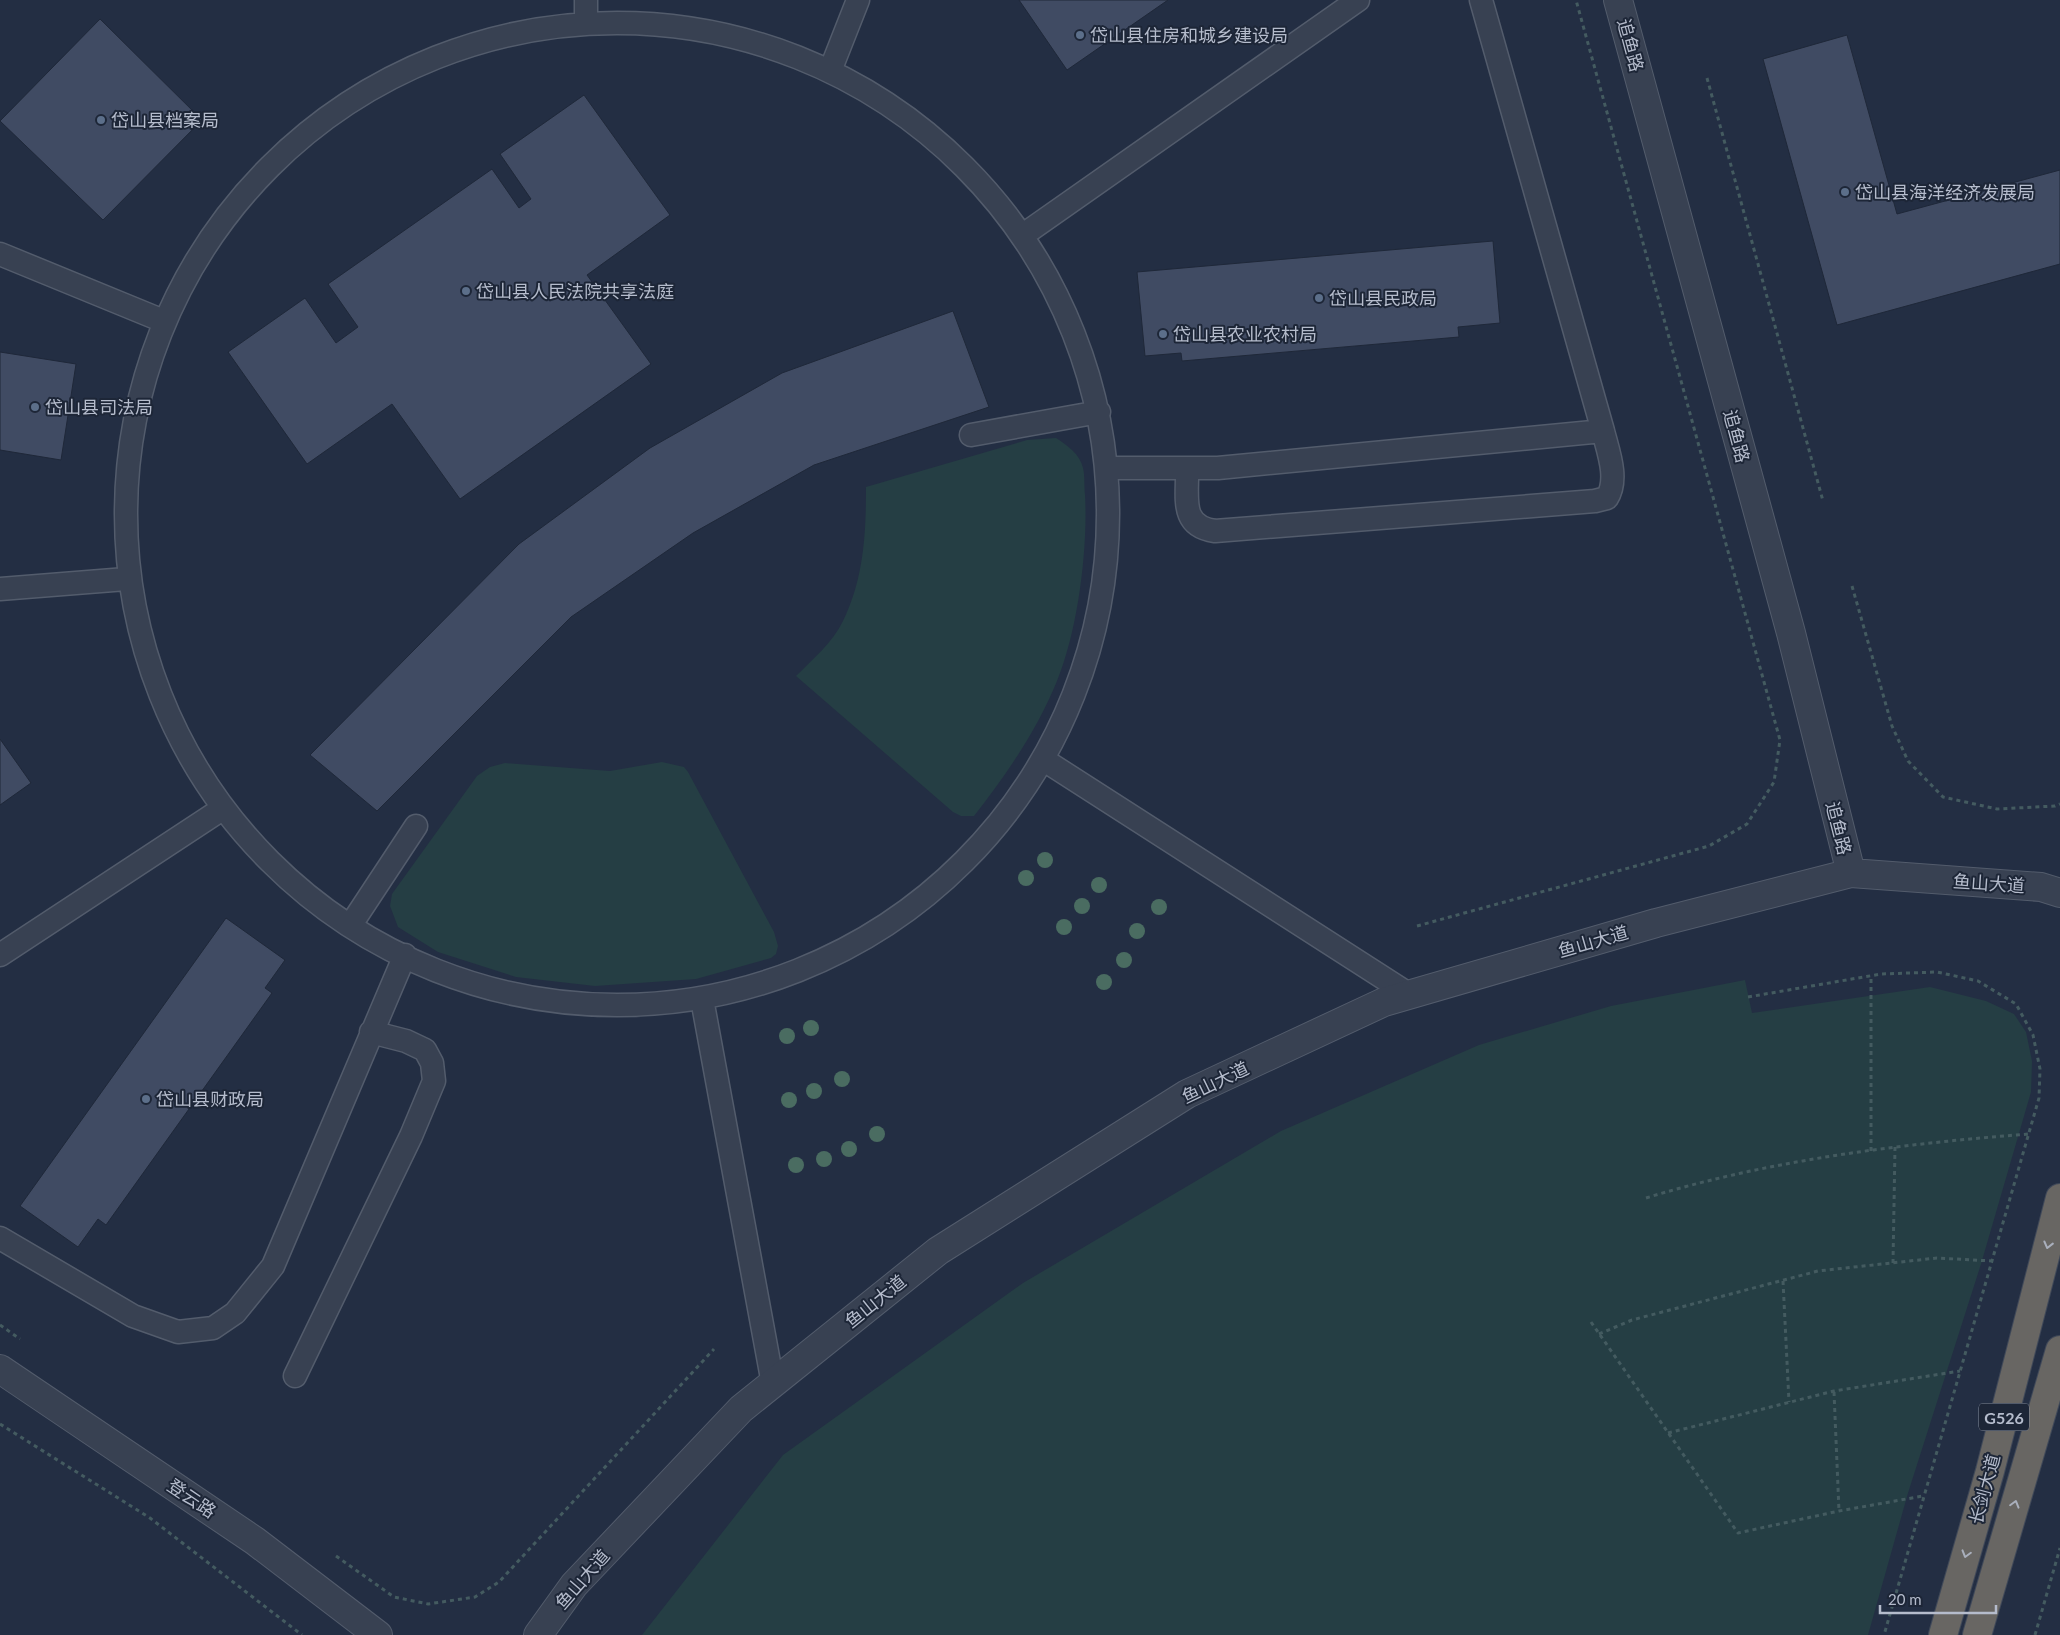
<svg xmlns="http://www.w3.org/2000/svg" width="2060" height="1635" font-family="Lato,'Noto Sans SC',sans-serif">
<rect width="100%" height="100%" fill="#232e43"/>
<!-- green -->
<path fill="#253e44" d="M1056,438c11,7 24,16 27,30 2,8 1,18 2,27 3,54 -7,135 -28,186 -20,49 -50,93 -83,135h-13l-8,-4 -157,-136c16,-16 37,-34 47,-55 21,-43 23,-88 23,-134l161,-47z
M662,762l22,5 4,5 86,160 4,14 -2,8 -5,4 -75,21 -101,7 -79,-9 -78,-25 -40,-25 -8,-21 2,-12 85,-118 13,-9 15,-4 105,8z
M1745,980l7,33 178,-26 56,14 28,13 12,18 6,29 -1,31 -50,172 -73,229 -40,142h-1226l141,-180 240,-172 258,-152 198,-86 132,-39z"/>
<!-- building -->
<path fill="#404b63" stroke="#1f2839" d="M1019,0h149l-101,70z
M100,19l102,101 -99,100 -103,-99z
M1847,35l50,179 163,-44v94l-223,61 -74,-266z
M584,95l86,120 -83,60 64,89 -191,135 -68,-95 -85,60 -79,-112 77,-54 31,45 22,-16 -30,-43 164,-115 27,39 12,-9 -31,-45z
M1493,241l7,82 -42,4 1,10 -277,24 -1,-8 -36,3 -8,-84z
M953,311l36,96 -175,58 -121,68 -122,84 -194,194 -67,-56 209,-211 131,-96 132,-75z
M0,352l76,12 -15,96 -61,-10z
M0,739l31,44 -31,22z
M226,918l59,42 -20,28 7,5 -166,232 -8,-6 -20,28 -58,-41z"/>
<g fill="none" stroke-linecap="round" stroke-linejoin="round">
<!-- service casing -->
<g stroke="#535c6c" stroke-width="25">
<path id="service" d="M586,0v24
M126 514a491 491 0 1 1 982 0a491 491 0 1 1-982 0Z
M830,71l28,-71
M1023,235l335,-235
M0,254l161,66
M971,435l128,-23
M1108,468h110l385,-37
M1187,468c1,29 -8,58 28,63l380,-30 12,-3c12,-19 1,-47 -4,-67l-122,-431
M0,589l126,-10
M1044,760l366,235
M350,926l66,-100
M0,955l222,-146
M702,999l71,385
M0,1238l133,78 45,16 35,-4 22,-15 38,-47 132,-311
M295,1376l116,-240 23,-55 -2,-18 -7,-13 -19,-9 -35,-9"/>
</g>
<!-- minor casing -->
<g stroke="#535c6c" stroke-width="30">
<path id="minor" d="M1618,0l173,633 60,240
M0,1369l255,172 123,94
M538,1635l36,-50 167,-176 197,-158 249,-157 197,-92 272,-79 195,-50 190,14 19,6"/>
</g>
<!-- trunk casing -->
<g stroke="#404959" stroke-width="30">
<path id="trunk" d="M1943,1635l47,-164 70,-273
M1977,1635l83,-285"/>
</g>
<!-- path -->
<path stroke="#445b60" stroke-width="3" stroke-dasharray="4 4" stroke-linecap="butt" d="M1707,78l116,423
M1852,586l40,140 16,35 35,36 54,12 58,-3 5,-2
M1417,926l292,-80 38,-22 27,-42 6,-42 -204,-740
M1748,997l133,-23 56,-2 41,9 38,23 17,31 7,34 -1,29 -155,537
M1871,1151v-176
M1646,1198c124,-38 253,-54 383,-64
M1893,1263l2,-116
M1783,1281l6,121
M1591,1322l147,211 101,-22 84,-15
M0,1325l20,14
M1599,1334l33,-14 186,-49 119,-13 55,3
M1834,1392l5,119
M0,1424l150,94 152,117
M1668,1433l166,-42 126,-20
M336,1556l58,41 34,7 47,-7 24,-15 215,-233
M2035,1635l25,-87"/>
<!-- service -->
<use href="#service" stroke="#384152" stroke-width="22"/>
<!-- minor -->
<use href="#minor" stroke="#384152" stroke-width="28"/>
<!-- trunk -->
<use href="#trunk" stroke="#686663" stroke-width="28"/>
</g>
<!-- trees -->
<g fill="#4a6c61">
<circle cx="1045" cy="860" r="8"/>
<circle cx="1026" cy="878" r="8"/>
<circle cx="1099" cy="885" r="8"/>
<circle cx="1082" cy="906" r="8"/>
<circle cx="1159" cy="907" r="8"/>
<circle cx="1064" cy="927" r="8"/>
<circle cx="1137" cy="931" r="8"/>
<circle cx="1124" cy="960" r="8"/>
<circle cx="1104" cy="982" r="8"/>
<circle cx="811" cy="1028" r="8"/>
<circle cx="787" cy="1036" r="8"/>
<circle cx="842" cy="1079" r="8"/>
<circle cx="814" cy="1091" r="8"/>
<circle cx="789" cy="1100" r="8"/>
<circle cx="877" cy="1134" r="8"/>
<circle cx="849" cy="1149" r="8"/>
<circle cx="824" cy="1159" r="8"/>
<circle cx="796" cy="1165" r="8"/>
</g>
<!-- one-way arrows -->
<defs><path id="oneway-chevron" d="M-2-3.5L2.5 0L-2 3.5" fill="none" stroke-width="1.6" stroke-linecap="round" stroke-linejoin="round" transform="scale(1.25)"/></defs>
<g stroke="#a9afbc">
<use href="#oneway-chevron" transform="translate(2048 1245) rotate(104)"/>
<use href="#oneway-chevron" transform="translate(2015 1504) rotate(-74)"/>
<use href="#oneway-chevron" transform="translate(1966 1554) rotate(106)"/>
</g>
<!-- markers -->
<g fill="#5c6f8a" stroke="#1d2637" stroke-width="2">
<circle cx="1080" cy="35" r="5"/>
<circle cx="101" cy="120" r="5"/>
<circle cx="1845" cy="192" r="5"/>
<circle cx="466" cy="291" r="5"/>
<circle cx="1319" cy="298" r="5"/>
<circle cx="1163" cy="334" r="5"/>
<circle cx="35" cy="407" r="5"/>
<circle cx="146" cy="1099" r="5"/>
</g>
<g text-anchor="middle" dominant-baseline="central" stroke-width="4" stroke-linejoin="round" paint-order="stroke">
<!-- shield labels -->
<rect fill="#1d2637" stroke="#878f9f" stroke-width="1" x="1979" y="1403.5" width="50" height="27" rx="4"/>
<g font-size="16" font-weight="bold" fill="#b5bccc">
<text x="2004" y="1417">G526</text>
</g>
<!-- poi labels -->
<g font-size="18" fill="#b5bccc" stroke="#1d2637" text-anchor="start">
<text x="1090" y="35">岱山县住房和城乡建设局</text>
<text x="111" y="120">岱山县档案局</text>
<text x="1855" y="192">岱山县海洋经济发展局</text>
<text x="476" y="291">岱山县人民法院共享法庭</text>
<text x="1329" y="298">岱山县民政局</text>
<text x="1173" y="334">岱山县农业农村局</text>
<text x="45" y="407">岱山县司法局</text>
<text x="156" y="1099">岱山县财政局</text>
</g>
<!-- street labels -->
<g font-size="18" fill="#b5bccc" stroke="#1d2637">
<text transform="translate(1631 45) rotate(75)">追鱼路</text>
<text transform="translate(1737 436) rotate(75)">追鱼路</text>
<text transform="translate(1839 828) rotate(76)">追鱼路</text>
<text transform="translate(1989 883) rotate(4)">鱼山大道</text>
<text transform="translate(1593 941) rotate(-16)">鱼山大道</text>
<text transform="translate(1215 1082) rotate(-26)">鱼山大道</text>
<text transform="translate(875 1301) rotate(-39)">鱼山大道</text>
<text transform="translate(1984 1489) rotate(-75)">长剑大道</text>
<text transform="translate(192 1498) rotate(34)">登云路</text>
<text transform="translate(582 1579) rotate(-49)">鱼山大道</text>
</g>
</g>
<!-- scale -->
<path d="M1880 1605v8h116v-8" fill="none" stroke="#b5bccc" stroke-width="2.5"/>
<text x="1888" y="1605" font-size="15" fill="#b5bccc" stroke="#1d2637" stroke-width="4" paint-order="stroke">20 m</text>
</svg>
